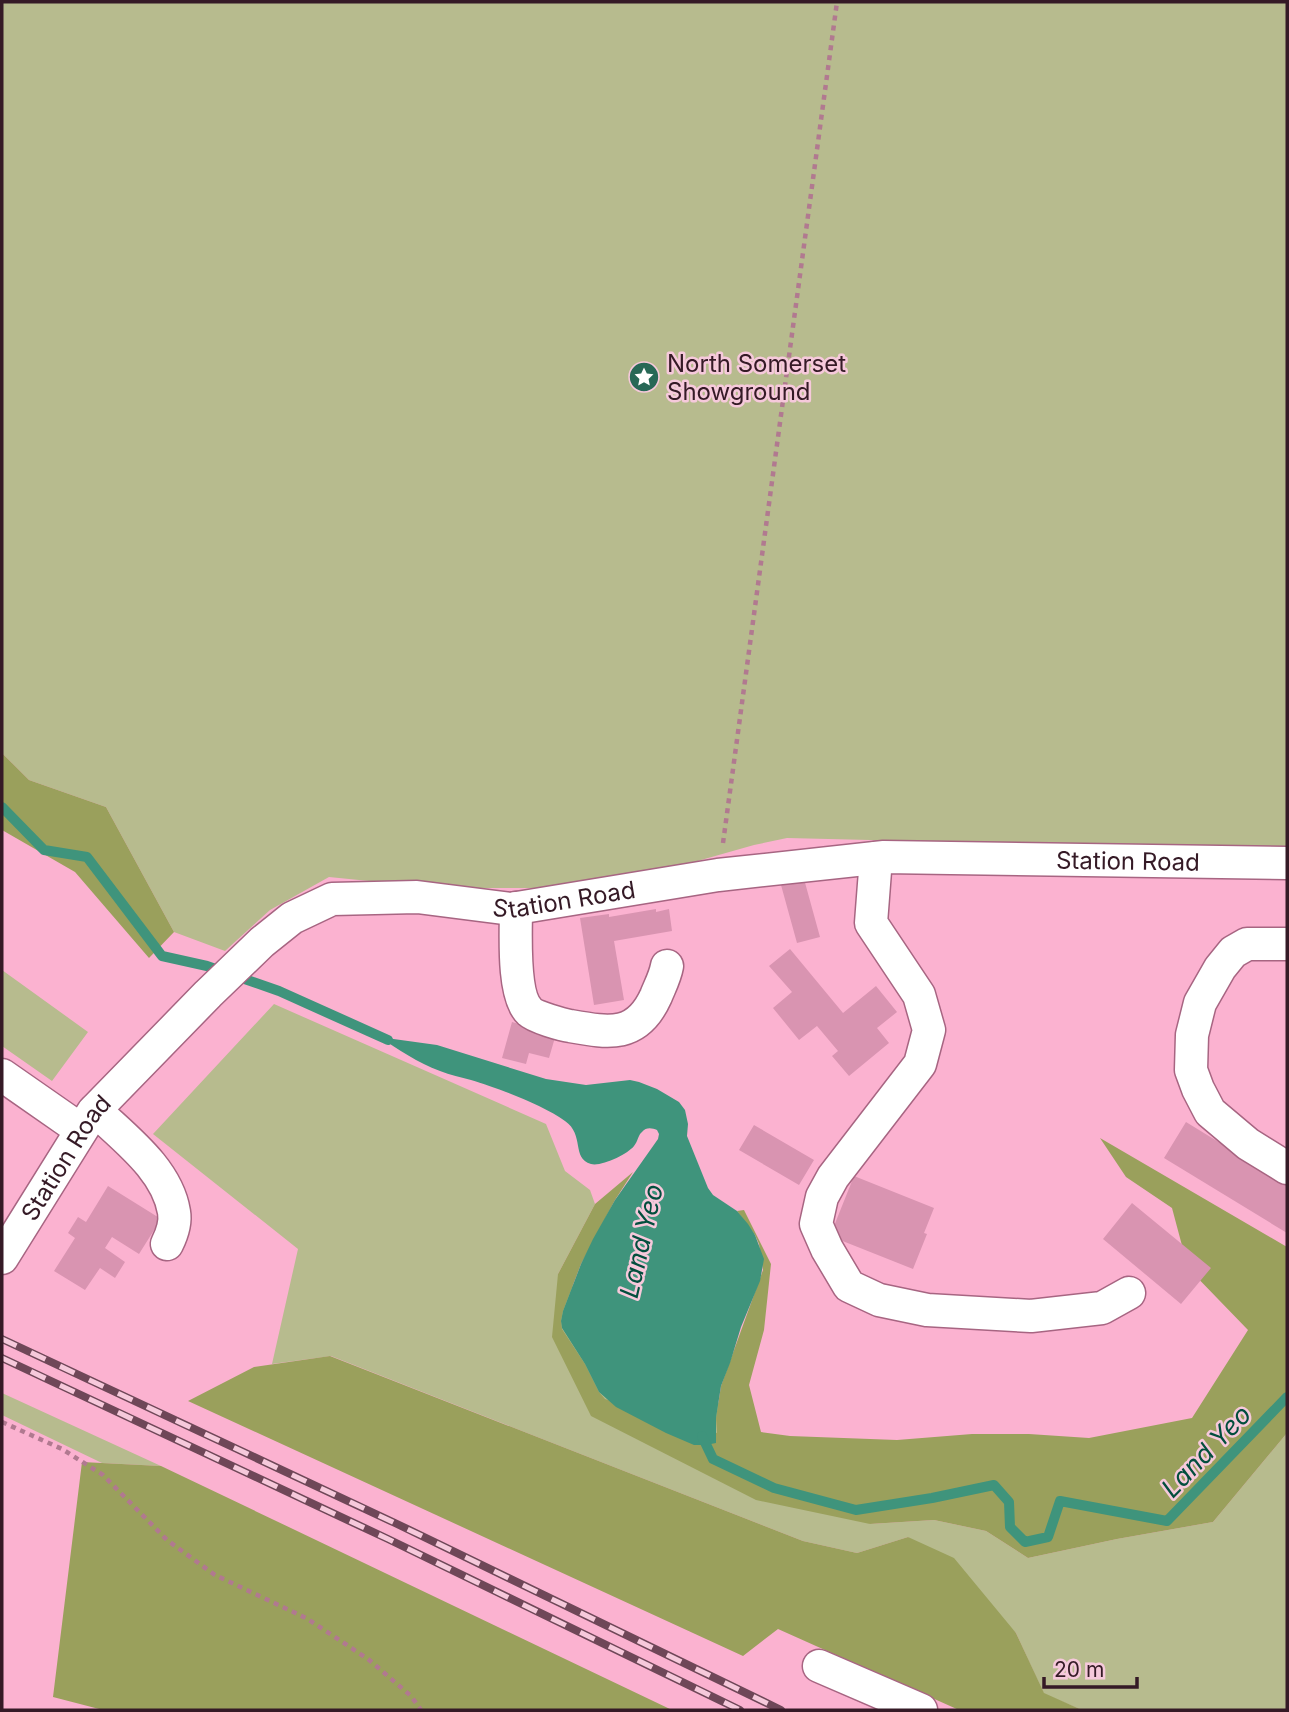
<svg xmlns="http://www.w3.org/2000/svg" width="1289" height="1712" font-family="Inter,sans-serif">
<rect width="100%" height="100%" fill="#fbb2d0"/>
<!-- green -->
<path fill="#b7bb8e" d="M2,2h1285v845l-334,-5 -166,-4 -33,7 -60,17 -134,26h-121l-110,-11 -59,33 -45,41 -51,-19 -68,-125 -77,-27 -27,-27z
M2,970l86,62 -36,49 -50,-35z
M274,1004l272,120 19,47 25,19 5,14 -37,70 312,250 64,-4 52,11 42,27 89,-19 96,-17 74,-89v277h-205l-38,-16 -28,-61 -108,-96 -51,16 -54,-12 -472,-185 -59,8 26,-115 -145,-115z
M2,1393l159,73 -59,-3 -100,-48z"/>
<!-- forest -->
<path fill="#9aa05c" d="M2,753l27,27 77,27 68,125 -25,26 -74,-86 -73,-42z
M1100,1138l187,109v186l-74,89 -96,17 -89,19 -42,-27 -52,-11 -64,4 -114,-24 -165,-84 -39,-79 6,-63 37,-70 38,-32 -18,28 -34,64 -18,47 -2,10 1,8 23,35 14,28 6,7 112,34 -1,-15 5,-32 42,-116 -4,-26 -4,-9 -18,-24 7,-1 27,54 -7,66 -15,55 12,47 29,4 107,4 75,-6h57l60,4 103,-20 56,-88 -60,-62 -16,-60 -46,-31z
M330,1356l473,185 54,12 51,-16 46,21 62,75 28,60 38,17h-123l-181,-81 -35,27 -555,-255 66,-34z
M82,1462l79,4 511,244h-569l-50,-13z"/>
<!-- water -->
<path fill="#3f947c" d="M379,1037l58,8 109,34 40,6 44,-5 9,2 18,7 22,13 6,8 3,14 -1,12 21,52 5,7 24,16 11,13 7,11 9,24 -4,22 -19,46 -11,36 -9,23 -5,32v25l-10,2h-12l-28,-12 -50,-26 -17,-15 -14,-28 -23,-36 -1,-7 2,-10 18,-47 12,-25 22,-39 43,-61 1,-5 -2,-4c-5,-2 -11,-3 -15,2 -4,3 -4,9 -8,14 -6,8 -33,21 -43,18 -20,-6 -6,-29 -26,-43 -22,-16 -67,-33 -94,-41 -10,-3 -21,-5 -31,-9 -22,-8 -42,-22 -61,-34z"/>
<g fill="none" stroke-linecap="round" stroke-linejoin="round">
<!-- stream -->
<path stroke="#3f947c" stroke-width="10" d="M2,807l42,43 43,7 75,99 45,10 72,25 109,49
M702,1436l11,23 61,29 82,22 76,-12 62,-13 15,17 1,25 15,15 23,-5 12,-36 107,20 120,-124"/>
</g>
<!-- building -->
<path fill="#d994b1" d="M804,879l16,58 -23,6 -16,-58z
M656,909v3l13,-3 3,22 -58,10 10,59 -30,5 -14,-87 29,-4v3z
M790,949l53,64 33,-27 21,26 -20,16 12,15 -40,33 -17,-20 6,-5 -21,-25 -18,14 -26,-32 19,-16 -23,-26z
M512,1022l44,12 -7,24 -20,-5 -3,11 -24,-6z
M1186,1122l101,62v49l-123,-75z
M754,1125l60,35 -15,25 -60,-35z
M854,1176l80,32 -10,25 3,1 -14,35 -83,-33z
M108,1186l53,33 -22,35 -27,-17 -7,11 20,14 -10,16 -15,-10 -15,22 -31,-19 21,-33 -7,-5 10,-16 8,5z
M1132,1203l79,65 -30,36 -78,-65z"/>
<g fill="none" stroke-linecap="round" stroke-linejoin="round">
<!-- minor casing -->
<g stroke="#a76582" stroke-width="35">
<g id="minor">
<path d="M876,858l-5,65 48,72 10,35 -9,34 -87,113 -11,20 -6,27 11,25 22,37 30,14 48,10 104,6 71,-8 27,-15"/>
<path d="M516,908c0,23 -4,88 14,104 5,5 33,13 40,14 40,7 67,12 86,-30 4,-10 9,-19 11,-30"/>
<path d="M1287,944h-40l-14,8 -13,16 -20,35 -8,32 -1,35 7,19 12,23 38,32 39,24"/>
<path d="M2,1075l79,55"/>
<path d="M95,1110c29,28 72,59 79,102 2,11 -2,22 -7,32"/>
<path id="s1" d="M2,1258l91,-146 115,-118 54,-52 30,-24 40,-19 85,-2 94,12 207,-34 166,-18 403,6"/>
<path d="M819,1666l102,44"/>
</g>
</g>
<!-- path -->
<path stroke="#b17990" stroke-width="4.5" stroke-dasharray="5 5" stroke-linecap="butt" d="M723,843l114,-841
M2,1422l60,27 41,26 64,65 48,35 91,43 62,41 43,37 10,14"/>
<!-- minor -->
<use href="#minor" stroke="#fff" stroke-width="32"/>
<!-- rail casing -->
<g stroke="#6f4758" stroke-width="8">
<path id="rail" d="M2,1339l393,184 386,187
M2,1358l386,181 352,171"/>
</g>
<!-- rail -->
<use href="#rail" stroke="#f6c9db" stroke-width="5" stroke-dasharray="16" stroke-linecap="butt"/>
</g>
<!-- icons -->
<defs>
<g id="sight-disc" transform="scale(1.575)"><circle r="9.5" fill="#276856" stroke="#f6c9db"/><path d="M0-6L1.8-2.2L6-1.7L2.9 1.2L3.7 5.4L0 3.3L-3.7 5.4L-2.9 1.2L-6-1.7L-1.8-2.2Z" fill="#fff"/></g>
</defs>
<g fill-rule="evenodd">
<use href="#sight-disc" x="644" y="377"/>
</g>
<g text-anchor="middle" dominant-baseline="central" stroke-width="5" stroke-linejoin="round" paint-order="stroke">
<!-- poi labels -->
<g font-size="24" fill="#351a26" stroke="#f6c9db" text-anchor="start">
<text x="667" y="363">North Somerset<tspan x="667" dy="28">Showground</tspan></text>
</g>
<!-- street labels -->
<g font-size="24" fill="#351a26" stroke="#f6c9db">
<text stroke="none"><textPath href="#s1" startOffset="1295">Station Road</textPath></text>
<text stroke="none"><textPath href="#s1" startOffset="728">Station Road</textPath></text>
<text stroke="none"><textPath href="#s1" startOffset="119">Station Road</textPath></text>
</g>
<!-- water labels -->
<g font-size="26" font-style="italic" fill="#024e3d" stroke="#f6c9db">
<text transform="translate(641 1241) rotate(-77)">Land Yeo</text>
<text transform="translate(1206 1451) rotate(-46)">Land Yeo</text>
</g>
</g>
<!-- border -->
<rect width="1289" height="1712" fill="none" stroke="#351a26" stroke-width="7"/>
<!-- scale -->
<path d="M1044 1677v10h93v-10" fill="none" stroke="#351a26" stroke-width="3.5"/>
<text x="1054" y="1677" font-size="21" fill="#351a26" stroke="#f6c9db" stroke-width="5" paint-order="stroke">20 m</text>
</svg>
